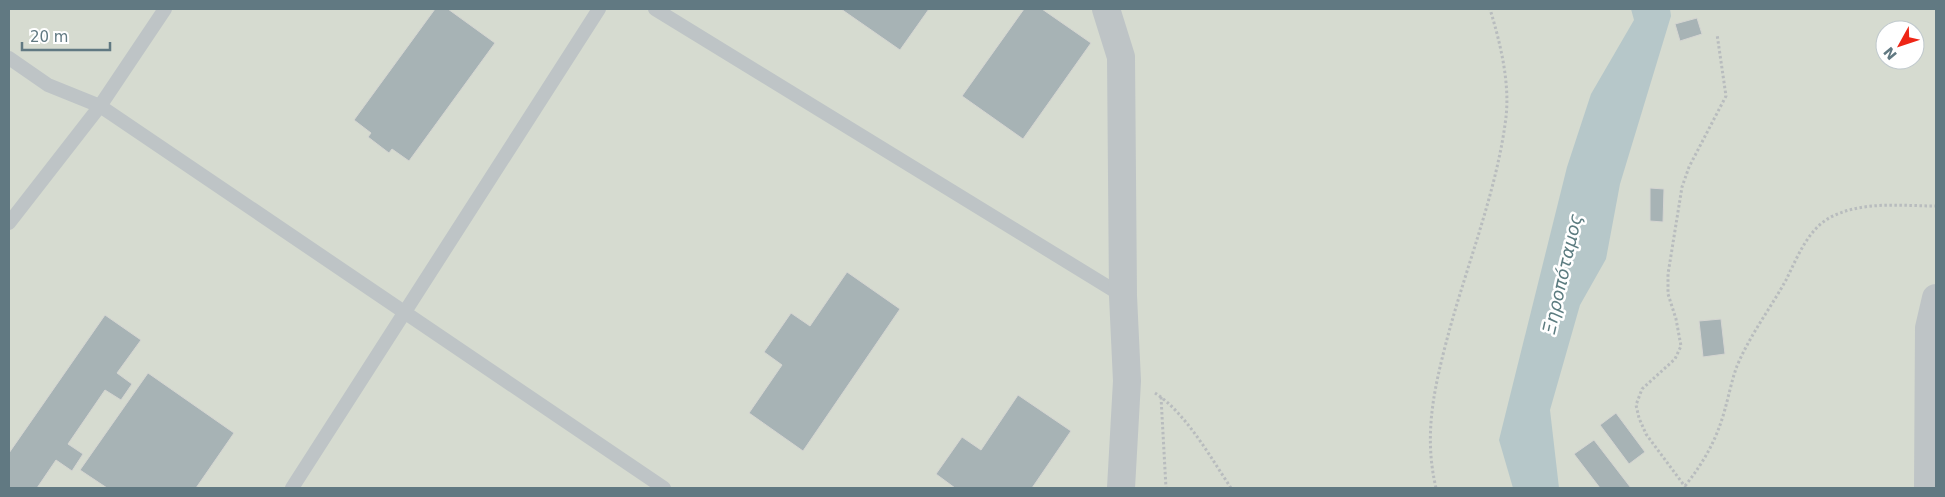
<svg xmlns="http://www.w3.org/2000/svg" width="1945" height="497" font-family="'DejaVu Sans',sans-serif">
<rect width="100%" height="100%" fill="#f4f3ef"/>
<!-- green -->
<path fill="#d6dbd0" fill-rule="evenodd" d="M9,9h1927v479h-1927zM1885,30h30v30h-30z"/>
<!-- water -->
<path fill="#b6c7c9" d="M1631,9h39l1,7 -51,168 -14,75 -26,46 -30,105 9,78h-46l-14,-48 68,-273 24,-73 43,-74z"/>
<!-- building -->
<path fill="#a7b3b5" stroke="#d5d5d2" d="M435,9h13l47,34 -86,118 -17,-12 -3,4 -21,-16 3,-4 -17,-13z
M841,9h88l-29,41z
M1024,9h18l49,34 -68,96 -61,-43z
M1697,18l5,16 -22,7 -5,-17z
M1650,188l14,1 -1,33 -13,-1z
M847,272l53,37 -97,142 -54,-38 33,-48 -18,-13 27,-39 19,13z
M105,315l36,25 -24,33 15,11 -11,16 -16,-10 -37,54 15,10 -11,17 -16,-11 -19,28h-28v-35z
M1721,319l4,35 -22,3 -4,-36z
M148,373l86,60 -38,55h-89l-27,-18z
M1018,395l53,36 -39,57h-77l-19,-14 26,-37 19,13z
M1616,413l29,39 -16,12 -29,-39z
M1594,440l37,48h-31l-26,-34z"/>
<g fill="none" stroke-linecap="round" stroke-linejoin="round">
<!-- path -->
<path stroke="#b8bcbe" stroke-width="3" stroke-dasharray="2.5 2.5" stroke-linecap="butt" d="M1155,393c31,20 56,65 76,95
M1161,397l5,91
M1685,486c19,-24 32,-47 40,-77 4,-14 7,-30 12,-43 13,-31 33,-57 49,-86 12,-24 23,-54 49,-65 32,-14 68,-9 101,-9
M1436,488c-12,-51 -3,-95 10,-145 19,-74 51,-151 60,-226 4,-35 -6,-75 -16,-108
M1686,488l-40,-54 -7,-16 -3,-13 6,-16 33,-30 6,-13 -5,-27 -8,-25v-20l14,-87 7,-20 37,-71 -9,-62"/>
<!-- lane -->
<path stroke="#bec4c6" stroke-width="14" d="M655,9l468,287
M9,58l39,27 52,21 564,382
M9,223l91,-117 65,-97
M292,488l307,-479"/>
<!-- street -->
<path stroke="#bec4c6" stroke-width="28" d="M1106,9l15,48 2,239 4,85 -6,107
M1928,488l1,-160 7,-30"/>
</g>
<g text-anchor="middle" dominant-baseline="central" stroke-width="5" stroke-linejoin="round" paint-order="stroke">
<!-- water labels -->
<g font-size="18" font-style="italic" fill="#5c7c80" stroke="#fff">
<text transform="translate(1562 274) rotate(-77)">Ξηροπόταμος</text>
</g>
</g>
<!-- border -->
<rect width="1945" height="497" fill="none" stroke="#617982" stroke-width="20"/>
<!-- north arrow -->
<g transform="translate(1900 45) rotate(230)"><circle r="24" fill="#ffffff" stroke="#c0c9cd"/>
<path d="M0-4L9 19L0 12L-9 19Z" fill="#ee2516"/>
<text y="-8" font-size="14" font-weight="bold" text-anchor="middle" fill="#617982">N</text>
</g>
<!-- scale -->
<path d="M22 42v8h88v-8" fill="none" stroke="#617982" stroke-width="2.5"/>
<text x="30" y="42" font-size="15" fill="#617982" stroke="#ffffff" stroke-width="4" paint-order="stroke">20 m</text>
</svg>
